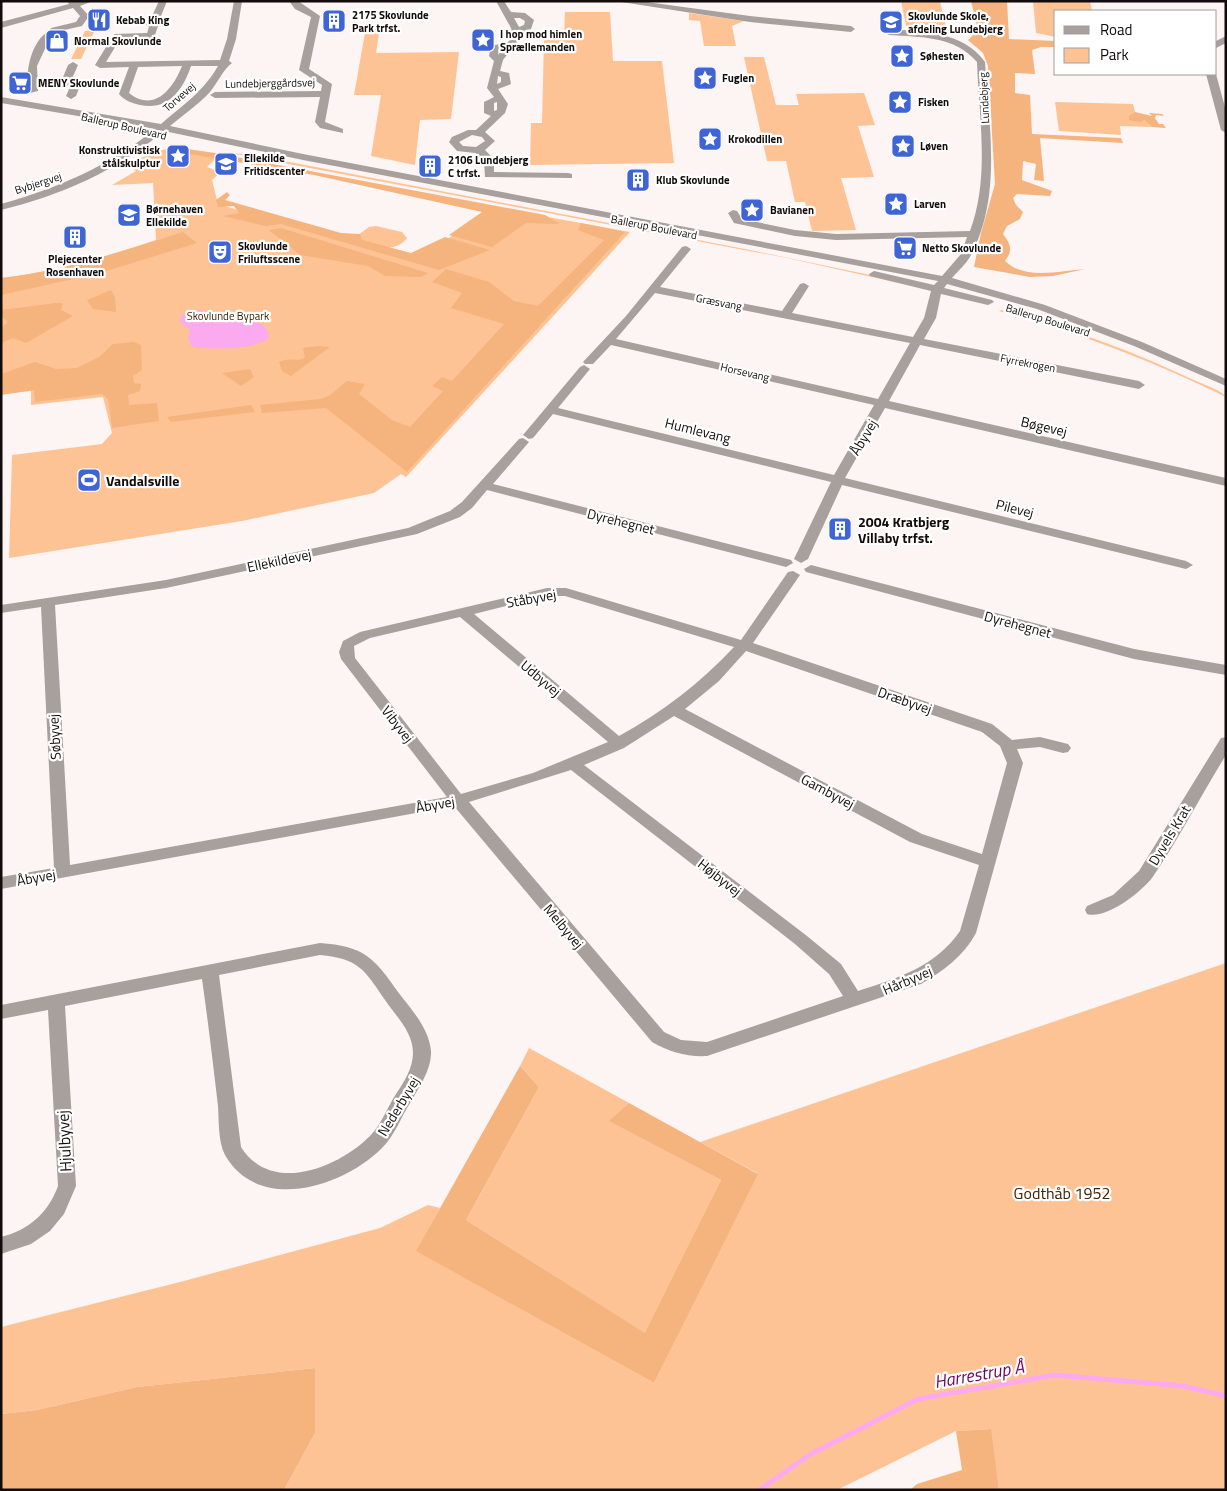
<svg xmlns="http://www.w3.org/2000/svg" width="1227" height="1491" font-family="'Titillium Web',sans-serif">
<rect width="100%" height="100%" fill="#fdf4f4"/>
<!-- green -->
<path fill="#fec394" d="M901,1h39l6,26 -40,-1z
M1033,1h57l2,10h-36v26l-20,-4z
M565,12h45l3,49h49l12,102 -144,2 1,-42h11l2,-84h20z
M689,13l55,8 -12,5 4,20h-32l-4,-25 -11,-1z
M366,27h14l-4,26 83,-1 -8,67 -31,1 -5,45 -44,-9 10,-61h-27z
M95,30l-14,29h-10l14,-28z
M744,57h20l12,48h23l-3,-11 68,-1 11,32 -17,1 16,51 -33,1 15,52 -44,1 -7,-29h-10l-9,-41h-19z
M1055,102l78,2 2,8 -6,3 15,5 8,7 -32,-1 1,9 -62,-4z
M175,147l46,7 -14,13 14,5 -9,8 6,24 197,58 78,-55 137,25 -224,245 -5,-3 -27,19 -132,28 -233,37 3,-103 90,-11 10,-11 -9,-36 -72,8v-14l-30,3v-116c54,-6 104,-21 155,-38l-3,-57 -41,2 24,-14 -8,-5 22,-13z
M225,152l33,4 492,94 120,25 42,11 -125,-28z
M376,226l26,6 5,6c-12,16 -31,8 -47,3l-2,-6 11,-8z
M1001,310c67,17 132,41 195,71 9,4 25,9 30,16 -76,-37 -146,-64 -227,-86z
M1226,963v527h-227l-9,-61 -34,2 -119,59h-553l31,-57v-65l-178,19 -100,23 -36,4v-87l179,-45 200,-54 48,-23 12,3 -23,43 237,132 103,-210 -57,-31z
M529,1048l100,55 -19,18 111,59 -75,154 -180,-114 73,-133 -19,-21z"/>
<!-- forest -->
<path fill="#f5b37d" d="M971,1h36l2,38 47,2v6h-15l-9,3 3,24 -20,-1v20l15,2 2,39 89,4 2,5 -83,-5 4,43 -10,-1 2,-16 -13,-3 -1,19 30,11 -2,5 -33,-2 -4,4 3,7 7,7 -3,7 -13,7 -4,8c8,11 10,16 2,27 19,19 55,10 80,8l-32,7 -23,1 -56,-10 7,-34 14,-49 -7,-118 -5,-13 -15,-13 10,-10z
M1135,112l17,4 -3,-3 13,1 2,2 -8,-1 -1,3 4,6h4l3,4 -14,-1 -8,-7 -3,2 -12,-2v-5z
M179,148l41,6 325,61 15,9 -34,-1 -34,24 -43,-12 33,-23 -168,-37 -136,-23z
M227,192l3,3 -5,5 116,33 19,1 2,6 49,13 34,-16 45,13 -51,20 -158,-46 -15,2 -43,-10 16,-3 -5,-7 -16,1 -2,-7z
M581,223l44,9 -218,240 -81,-64 -64,5 -2,-8 60,-6 9,-3 18,-15 18,3 -6,10 33,26 18,7 33,-36 -11,-5 10,-9 10,4 52,-57 -53,-16 11,-15 -30,-11 14,-13 43,13 25,19 24,5 66,-66 -26,-10z
M281,228l147,45 -7,4 -36,-1 -17,-10 -68,-11 -31,-25z
M183,232l14,11 -97,30 -99,22v-17c63,-7 122,-27 182,-46z
M111,290l4,7 1,15 -23,-3 -6,-9z
M56,303h7l-2,7 12,6 -47,27 -13,-5 -12,5v-15l7,-6 -7,-6v-6z
M134,342l7,3 1,25 -9,6 1,7 7,1 -1,7 -12,4 1,10 28,-2 2,18 -47,7 -4,-29 -6,-5 -67,8 -1,-12 -33,5v-21l34,-12 21,7 21,-1 22,-11 14,-13z
M318,346l12,1 -39,29 -9,-5 -3,-9c11,-5 17,0 26,-4l-2,-10z
M250,369l4,8 -13,9 -19,-13z
M251,405l4,7 -84,10 -4,-5z
M520,1066l19,21 -73,133 179,113 76,-153 -112,-59 20,-18 129,71 -104,209 -238,-132z
M315,1368v65l-31,57h-283v-76l36,-4 100,-23z
M991,1429l8,61h-89l7,-6 45,-14 -6,-39z"/>
<!-- water -->
<path fill="#fcaaef" d="M199,310l60,13 7,5 3,9c-11,13 -56,12 -73,11l-5,-2 -3,-9 2,-7 -11,-9 5,-8z"/>
<g fill="none" stroke-linecap="round" stroke-linejoin="round">
<!-- stream -->
<path stroke="#fcaaef" stroke-width="5" d="M759,1490l52,-36 107,-55 137,-24 128,11 43,10"/>
<!-- minor -->
<path fill="#a8a09d" fill-rule="evenodd" d="M67,1h26l-13,5 9,10 -7,10 -22,5 -1,3 -9,4 -13,28 1,25 -8,2c-7,-18 2,-55 20,-62l1,-3 25,-6 4,-6 -7,-8 -72,20v-6l68,-18z
M159,1h8l-6,15 -7,7 4,3 -4,12 -34,1 -14,23 114,-2 7,-21 7,-38h8l-6,38 -7,22 3,2c-9,7 -14,19 -22,29 -12,13 -27,23 -40,34l133,28 639,122 19,-22 6,-17 -131,3 -41,-4 -61,-13 -6,-10 5,-3 4,1 5,8 53,11 41,4 134,-3c20,-53 9,-113 7,-169 -22,-26 -57,-25 -88,-27l-4,-3 4,-3c35,3 74,2 96,33 4,64 17,134 -14,193 -4,8 -13,16 -19,23l93,27 97,37 84,37v7l-92,-40 -97,-37 -90,-25 -3,4 48,12 2,2 -6,3 -47,-11 -5,24 -12,21 215,42 6,4 -6,4 -219,-44 -31,56 337,77v8l-341,-78 -40,70 341,83 7,4 -7,4 -344,-84 -34,74 -7,4 -7,-4 37,-77 -278,-68 -20,24 -4,1 -6,-4 57,-68 4,-2 6,4 -32,39 276,67 40,-70 -263,-60 -18,19h-8l-2,-2 43,-46 56,-69 4,-1 5,3 -31,38 122,24 18,-27 4,-1 5,3 -17,27 121,24 11,-19 7,-27 -61,-15 -1,-2 5,-3 60,14 4,-4 -635,-121 -139,-29c-48,40 -102,64 -163,79v-6c57,-16 108,-38 154,-75l-154,-26v-6l160,27c21,-18 43,-33 57,-58h-27c-8,24 -23,45 -51,39 -8,-2 -15,-4 -21,-11l10,-27 -29,1 -5,-3 19,-31 33,-1 2,-6 -4,-3 5,-9 3,-1zM182,66c-9,23 -28,47 -53,27l9,-26zM655,293l255,50 -32,56 -262,-60z
M289,1h9l22,15 -11,53 23,15 -7,38 18,7v4l-23,-5 -5,-6 5,-25 -105,1 -5,-3 5,-3 106,-1 1,-6 -23,-15 12,-53 -16,-8z
M496,1h8l7,11 14,1 9,7 -3,9 -11,3 1,5 -18,23 -3,11 9,2 2,11 -13,5 10,15 -3,9 -20,19 10,9 -10,9 9,9v13l74,1 4,1v4l-87,-1 -1,-17 -9,-7 -18,-2 -8,-9 3,-5 16,-7h8l15,-14 -7,-3v-11l10,-5 -7,-9 7,-27 -5,-5 2,-10 17,-4 5,-5 -2,-9zM514,18h6l5,3 -1,4 -5,2zM499,48h5l-6,7zM498,76l3,1v5l-4,2zM497,102v8l-3,1v-8zM472,135l10,2 3,4 -9,6 -13,-1 -4,-4z
M615,1h24l111,15 101,10 4,3 -4,3 -101,-10z
M1226,36v7l-10,5v-7z
M73,62l5,3 -7,16 9,5 -4,10 -5,3 -5,-3 4,-9 -9,-5 7,-17z
M1206,74h10l10,37v22l-5,-3z
M523,438l6,4 -36,42 298,76 2,3 -7,4 -299,-77 -15,18 -12,9 -43,17 -251,54 -111,17 15,260 377,-68 -106,-138 -2,-7 4,-11 17,-9 187,-44h19l175,52 47,-68 5,-1 7,4 -47,68 239,81 20,16 28,-3 28,7 3,4 -3,4 -5,1 -23,-6 -23,2 6,14 -47,170c-12,23 -33,38 -55,51l-214,72c-20,1 -38,-4 -55,-14l-198,-236 -453,83v-12l53,-9 -13,-261 -40,6v-8l165,-25 242,-52 42,-17 12,-9 57,-63zM547,596h18l169,51c-34,36 -71,65 -115,89l-145,-122zM460,617l148,125 -75,31 -72,21 -106,-136 -1,-12 16,-8zM746,651l236,81 18,14 7,17 -25,91 -60,-20 -237,-125 34,-28zM674,716l236,126 69,23 -19,66c-25,36 -62,47 -102,60l-17,-27 -34,-28 -223,-171 40,-17zM571,770l224,174 34,30 14,22 -136,46 -26,-2 -17,-8 -195,-230z
M811,565l323,84 92,16v10l-92,-16 -328,-87 -2,-3z
M1226,737v18c-25,40 -47,84 -74,123 -11,14 -46,42 -65,36l-2,-4 2,-4 26,-11 26,-24 82,-133z
M320,943c43,3 54,14 78,49 13,17 31,36 33,59 1,18 -12,36 -21,52 -9,14 -15,32 -28,45 -39,39 -123,66 -157,7 -7,-13 -6,-34 -7,-49 -5,-42 -10,-85 -16,-127l-137,27 11,180 -12,28 -14,17 -19,13 -30,10v-17c28,-7 47,-24 57,-51l-10,-176 -47,9v-14zM320,955c39,4 44,14 65,45 11,16 28,32 28,53 0,15 -9,29 -17,41 -9,14 -15,31 -26,42 -32,32 -99,59 -129,11l-22,-172z"/>
</g>
<!-- icons -->
<defs>
<g id="restaurant-square" transform="scale(1.25)"><rect x="-9" y="-9" width="18" height="18" rx="4" fill="#3f64d6" stroke="#fff"/><path d="M-5-6h1v4h1v-4h1v4h1v-4h1v5L-1.5 .5V6h-2V.5L-5-1ZM5-6V6H3V1.5H1.5Q1.5-4 5-6Z" fill="#fff"/></g>
<g id="building-square" transform="scale(1.25)"><rect x="-9" y="-9" width="18" height="18" rx="4" fill="#3f64d6" stroke="#fff"/><path d="M-4-6H4V6H1V3H-1V6H-4ZM-2.5-4.3h1.7v1.8h-1.7ZM.8-4.3h1.7v1.8H.8ZM-2.5-1h1.7V.8h-1.7ZM.8-1h1.7V.8H.8Z" fill="#fff"/></g>
<g id="school-square" transform="scale(1.25)"><rect x="-9" y="-9" width="18" height="18" rx="4" fill="#3f64d6" stroke="#fff"/><path d="M0-5L7-2L0 1L-7-2ZM-4 1L0 2.5L4 1V4Q0 6-4 4Z" fill="#fff"/></g>
<g id="sight-square" transform="scale(1.25)"><rect x="-9" y="-9" width="18" height="18" rx="4" fill="#3f64d6" stroke="#fff"/><path d="M0-6L1.8-2.2L6-1.7L2.9 1.2L3.7 5.4L0 3.3L-3.7 5.4L-2.9 1.2L-6-1.7L-1.8-2.2Z" fill="#fff"/></g>
<g id="shop-square" transform="scale(1.25)"><rect x="-9" y="-9" width="18" height="18" rx="4" fill="#3f64d6" stroke="#fff"/><path d="M-5-2.5h2.3a2.7 3.5 0 0 1 5.4 0H5L5.5 6h-11ZM-1.5-2.5h3a1.5 2.3 0 0 0-3 0Z" fill="#fff"/></g>
<g id="supermarket-square" transform="scale(1.25)"><rect x="-9" y="-9" width="18" height="18" rx="4" fill="#3f64d6" stroke="#fff"/><path d="M-6-5.5h2.5l.6 2H6L4.5 2H-2.5L-4.4-4H-6ZM-1.5 3.2a1.3 1.3 0 1 0 .1 0ZM3 3.2a1.3 1.3 0 1 0 .1 0Z" fill="#fff"/></g>
<g id="theatre-square" transform="scale(1.25)"><rect x="-9" y="-9" width="18" height="18" rx="4" fill="#3f64d6" stroke="#fff"/><path d="M-5-5.5Q0-4 5-5.5V0Q5 5 0 6Q-5 5-5 0ZM-3.3-2.5H-1v1.5H-3.3ZM1-2.5H3.3v1.5H1ZM-2.8 1Q0 5.5 2.8 1Z" fill="#fff"/></g>
<g id="stadium-square" transform="scale(1.25)"><rect x="-9" y="-9" width="18" height="18" rx="4" fill="#3f64d6" stroke="#fff"/><path d="M0-5a6.5 5 0 1 0 0 10a6.5 5 0 1 0 0-10ZM-3.5-1.8h7v3.6h-7Z" fill="#fff"/></g>
</defs>
<g fill-rule="evenodd">
<use href="#restaurant-square" x="99" y="20"/>
<use href="#building-square" x="334" y="21"/>
<use href="#school-square" x="891" y="22"/>
<use href="#sight-square" x="483" y="40"/>
<use href="#shop-square" x="57" y="41"/>
<use href="#sight-square" x="902" y="56"/>
<use href="#sight-square" x="705" y="78"/>
<use href="#supermarket-square" x="20" y="83"/>
<use href="#sight-square" x="900" y="102"/>
<use href="#sight-square" x="710" y="139"/>
<use href="#sight-square" x="903" y="146"/>
<use href="#sight-square" x="178" y="156"/>
<use href="#school-square" x="226" y="164"/>
<use href="#building-square" x="430" y="166"/>
<use href="#building-square" x="638" y="180"/>
<use href="#sight-square" x="896" y="204"/>
<use href="#sight-square" x="752" y="210"/>
<use href="#school-square" x="129" y="215"/>
<use href="#building-square" x="75" y="237"/>
<use href="#supermarket-square" x="905" y="248"/>
<use href="#theatre-square" x="220" y="252"/>
<use href="#stadium-square" x="89" y="480"/>
<use href="#building-square" x="840" y="529"/>
</g>
<g text-anchor="middle" dominant-baseline="central" stroke-width="4.5" stroke-linejoin="round" paint-order="stroke">
<!-- far-poi labels -->
<g font-size="11" font-weight="bold" fill="#120b0b" stroke="#fff" text-anchor="start">
<text x="352" y="15">2175 Skovlunde<tspan x="352" dy="13">Park trfst.</tspan></text>
<text x="908" y="16">Skovlunde Skole,<tspan x="908" dy="13">afdeling Lundebjerg</tspan></text>
<text x="116" y="20">Kebab King</text>
<text x="500" y="34">I hop mod himlen<tspan x="500" dy="13">Sprællemanden</tspan></text>
<text x="74" y="41">Normal Skovlunde</text>
<text x="920" y="56">Søhesten</text>
<text x="722" y="78">Fuglen</text>
<text x="38" y="83">MENY Skovlunde</text>
<text x="918" y="102">Fisken</text>
<text x="728" y="139">Krokodillen</text>
<text x="920" y="146">Løven</text>
<text x="160" y="150" text-anchor="end">Konstruktivistisk<tspan x="160" dy="13">stålskulptur</tspan></text>
<text x="244" y="158">Ellekilde<tspan x="244" dy="13">Fritidscenter</tspan></text>
<text x="448" y="160">2106 Lundebjerg<tspan x="448" dy="13">C trfst.</tspan></text>
<text x="656" y="180">Klub Skovlunde</text>
<text x="914" y="204">Larven</text>
<text x="146" y="209">Børnehaven<tspan x="146" dy="13">Ellekilde</tspan></text>
<text x="770" y="210">Bavianen</text>
<text x="238" y="246">Skovlunde<tspan x="238" dy="13">Friluftsscene</tspan></text>
<text x="922" y="248">Netto Skovlunde</text>
<text x="75" y="259" text-anchor="middle">Plejecenter<tspan x="75" dy="13">Rosenhaven</tspan></text>
</g>
<!-- far-street labels -->
<g font-size="11" fill="#120b0b" stroke="#fff">
<text transform="translate(270 83) rotate(-1)">Lundebjerggårdsvej</text>
<text transform="translate(179 97) rotate(-41)">Torvevej</text>
<text transform="translate(984 98) rotate(-93)">Lundebjerg</text>
<text transform="translate(124 126) rotate(13)">Ballerup Boulevard</text>
<text transform="translate(38 183) rotate(-18)">Bybjergvej</text>
<text transform="translate(654 227) rotate(11)">Ballerup Boulevard</text>
<text transform="translate(719 302) rotate(11)">Græsvang</text>
<text transform="translate(1048 320) rotate(17)">Ballerup Boulevard</text>
<text transform="translate(1028 363) rotate(11)">Fyrrekrogen</text>
<text transform="translate(745 372) rotate(13)">Horsevang</text>
</g>
<!-- far-park labels -->
<g font-size="11" fill="#422304" stroke="#fff">
<text x="228" y="316">Skovlunde Bypark</text>
</g>
<!-- street labels -->
<g font-size="14" fill="#120b0b" stroke="#fff">
<text transform="translate(1044 426) rotate(13)">Bøgevej</text>
<text transform="translate(698 430) rotate(14)">Humlevang</text>
<text transform="translate(863 437) rotate(-59)">Åbyvej</text>
<text transform="translate(1015 508) rotate(14)">Pilevej</text>
<text transform="translate(621 521) rotate(14)">Dyrehegnet</text>
<text transform="translate(279 560) rotate(-12)">Ellekildevej</text>
<text transform="translate(531 598) rotate(-10)">Ståbyvej</text>
<text transform="translate(1018 624) rotate(15)">Dyrehegnet</text>
<text transform="translate(541 678) rotate(40)">Udbyvej</text>
<text transform="translate(905 700) rotate(19)">Dræbyvej</text>
<text transform="translate(398 724) rotate(52)">Vibyvej</text>
<text transform="translate(54 737) rotate(-93)">Søbyvej</text>
<text transform="translate(828 791) rotate(28)">Gambyvej</text>
<text transform="translate(435 804) rotate(-10)">Åbyvej</text>
<text transform="translate(1169 835) rotate(-59)">Dyvels Krat</text>
<text transform="translate(36 877) rotate(-10)">Åbyvej</text>
<text transform="translate(720 877) rotate(38)">Højbyvej</text>
<text transform="translate(564 926) rotate(50)">Melbyvej</text>
<text transform="translate(907 980) rotate(-23)">Hårbyvej</text>
<text transform="translate(398 1106) rotate(-59)">Nederbyvej</text>
</g>
<!-- poi labels -->
<g font-size="14" font-weight="bold" fill="#120b0b" stroke="#fff" text-anchor="start">
<text x="106" y="480">Vandalsville</text>
<text x="858" y="521">2004 Kratbjerg<tspan x="858" dy="16">Villaby trfst.</tspan></text>
</g>
<!-- near-street labels -->
<g font-size="16" fill="#120b0b" stroke="#fff">
<text transform="translate(64 1141) rotate(-93)">Hjulbyvej</text>
</g>
<!-- near-park labels -->
<g font-size="16" fill="#422304" stroke="#fff">
<text x="1062" y="1193">Godthåb 1952</text>
</g>
<!-- near-water labels -->
<g font-size="18" font-style="italic" fill="#6c0864" stroke="#fff">
<text transform="translate(979 1374) rotate(-10)">Harrestrup Å</text>
</g>
</g>
<!-- border -->
<rect width="1227" height="1491" fill="none" stroke="#120b0b" stroke-width="5"/>
<!-- legend -->
<rect x="1054" y="10" width="162" height="65" fill="#ffffff" stroke="#a09d9d"/>
<rect x="1064" y="26" width="25" height="8" fill="#a8a09d" stroke="#a09d9d"/>
<text x="1100" y="35" font-size="15" fill="#120b0b">Road</text>
<rect x="1064" y="48" width="25" height="15" fill="#fec394" stroke="#a09d9d"/>
<text x="1100" y="60" font-size="15" fill="#120b0b">Park</text>
</svg>
